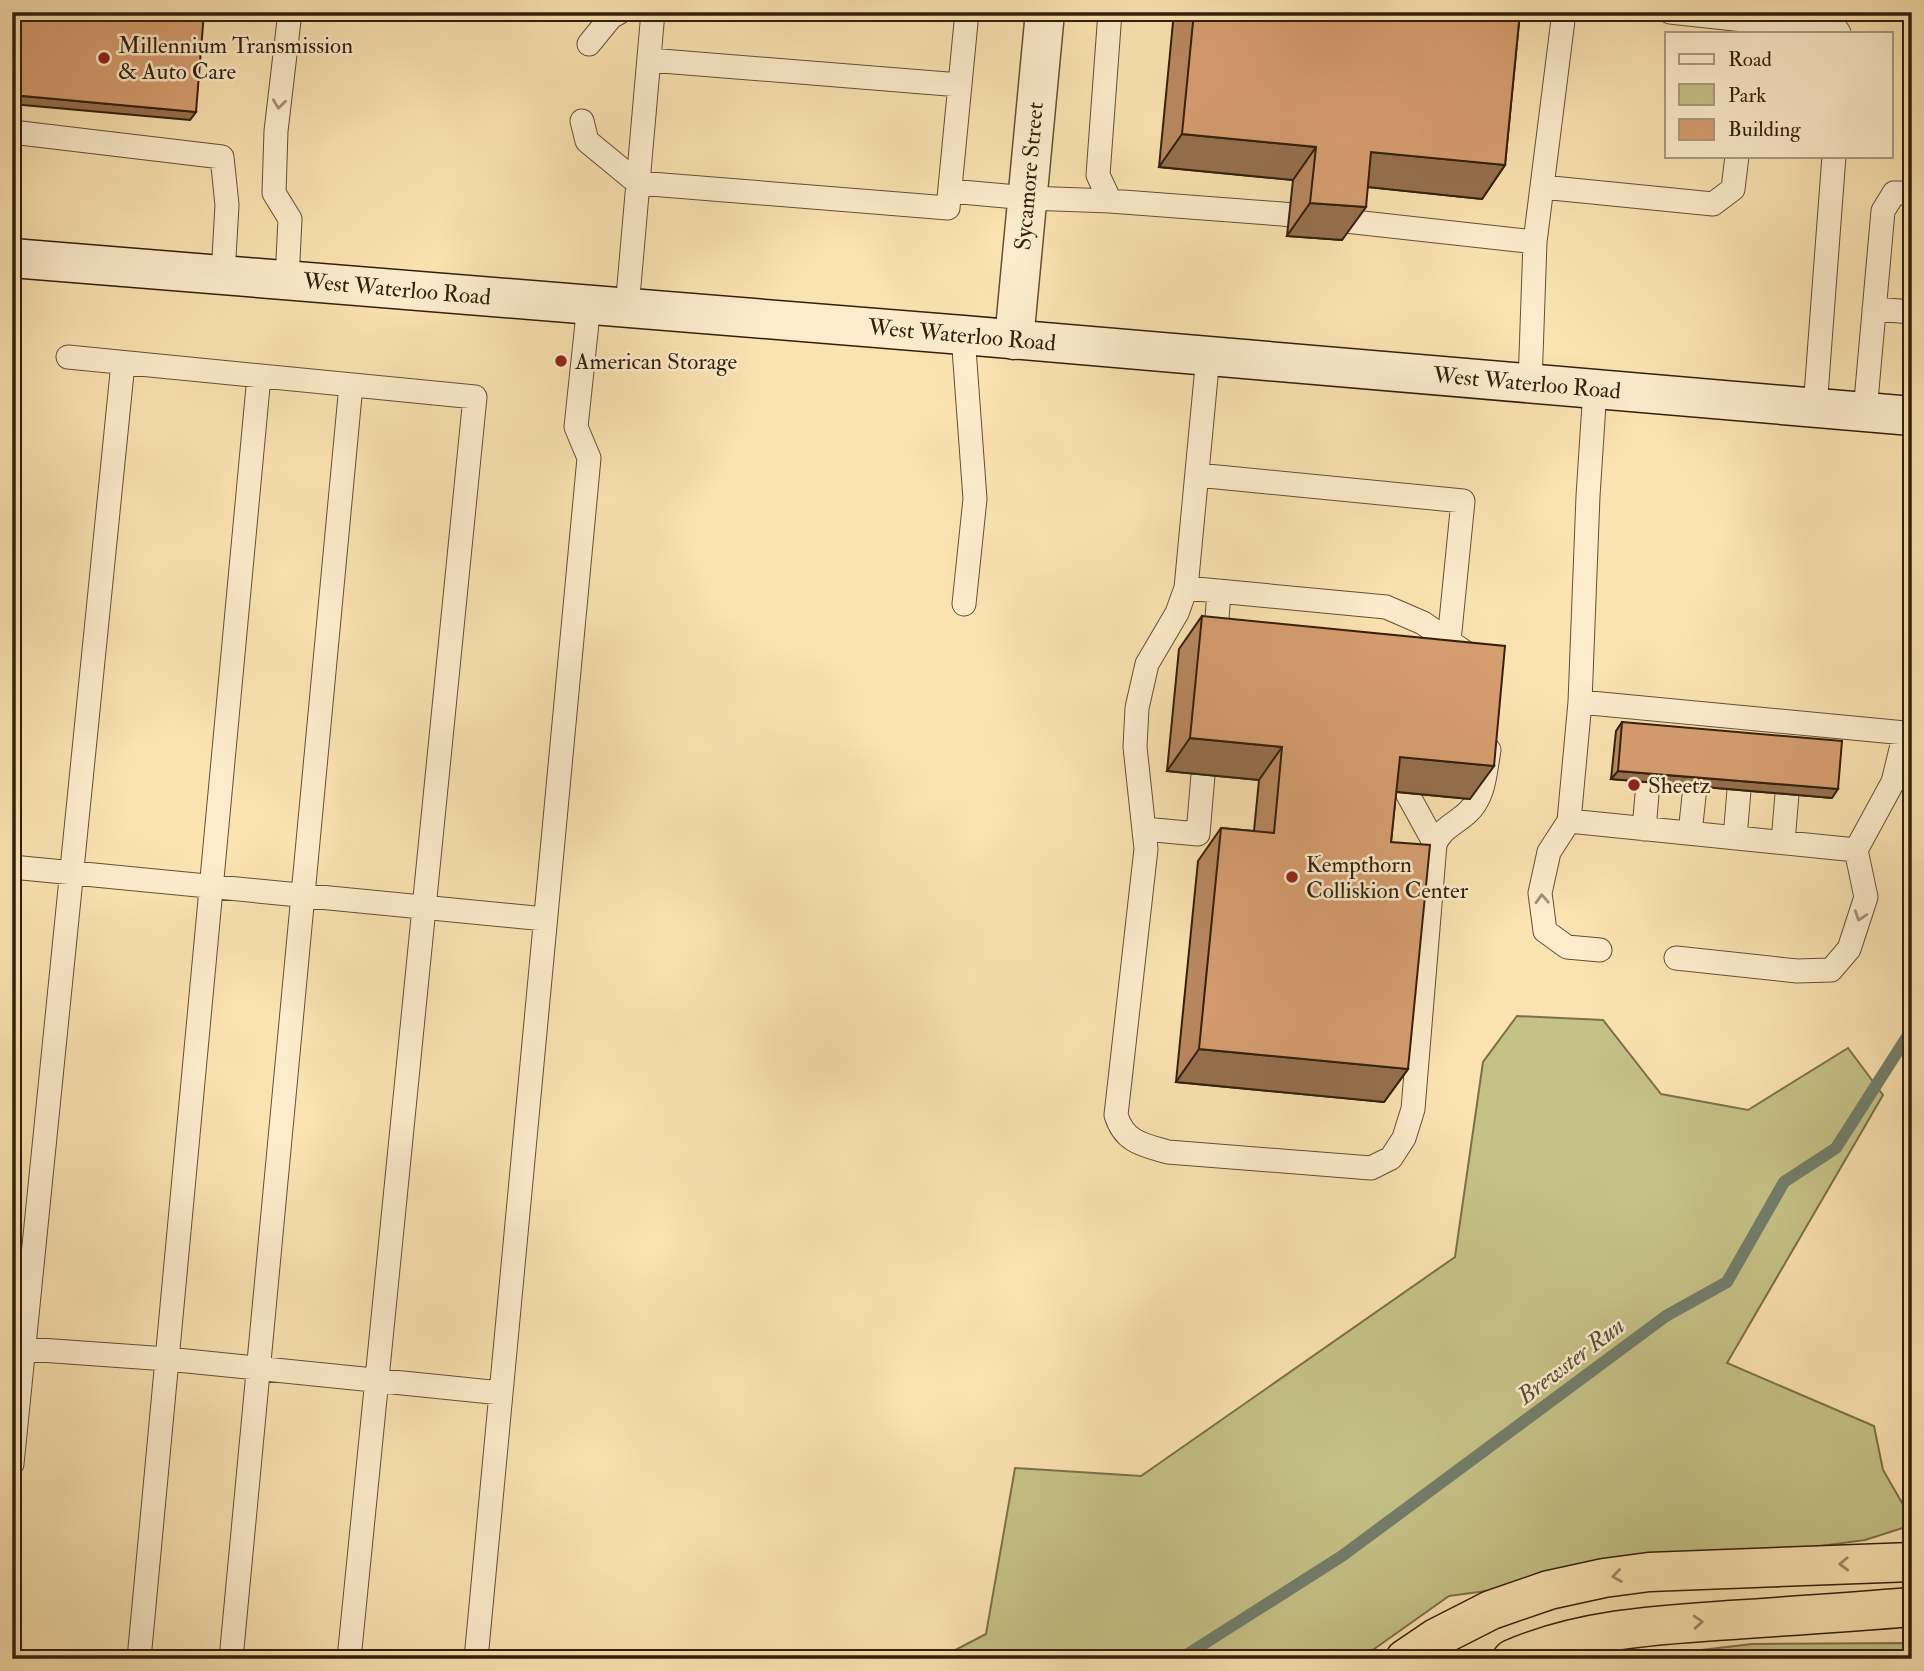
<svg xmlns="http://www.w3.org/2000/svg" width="1924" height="1671" font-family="'IM FELL Double Pica',serif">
<rect width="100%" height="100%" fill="#fbe2b1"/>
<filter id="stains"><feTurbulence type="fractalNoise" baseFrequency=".00286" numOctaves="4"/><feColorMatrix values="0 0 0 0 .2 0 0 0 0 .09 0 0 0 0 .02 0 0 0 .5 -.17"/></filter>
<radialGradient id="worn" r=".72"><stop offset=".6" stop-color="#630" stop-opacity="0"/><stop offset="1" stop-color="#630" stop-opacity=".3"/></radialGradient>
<!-- green -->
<path fill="#c5c287" stroke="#7c704a" stroke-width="2" d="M12,298l8,1 -8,77z
M1517,1016l86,4 58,74 87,16 100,-62 35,47 -156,268 147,63 9,44 29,50v5l-47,15 -416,56 -89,63h-422l48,-25 29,-166 126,8 314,-219 28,-195z
M1912,1643v16h-287l127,-15z"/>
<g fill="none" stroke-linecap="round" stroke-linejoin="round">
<!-- stream -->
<path stroke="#737e6b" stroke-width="12" d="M1180,1659l162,-103 324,-240 61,-34 57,-100 52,-34 76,-119"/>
<!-- service casing -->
<g stroke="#645035" stroke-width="25">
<path id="service" d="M1110,12l-12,163 12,26 172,13 253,28
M1670,12l167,18 2,3
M589,44l22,-27 9,-5
M649,60l311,25
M582,121l5,20 51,42 310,25 19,-196
M12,132l210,25 5,48 -4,70
M1542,187l171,17 20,-15 4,-33
M950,191l78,7 82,3
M287,280l3,-61 -16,-26 2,-62 14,-119
M627,308l26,-296
M1874,309l38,3
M963,335l12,164 -11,105
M1208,356l-22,232 -9,25 -30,51 -10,44 -2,39 11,102 -30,266c8,27 27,30 52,37l203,16 20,-10 13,-20 9,-29 22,-265c7,-16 20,-20 32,-31 18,-16 18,-41 22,-63
M68,357l407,40 -126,1262
M1530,384l5,-142 29,-230
M1595,389l-7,107 -8,206 -11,119 287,29
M1815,408l19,-252
M1865,412l18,-201 11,-18h18
M1197,475l266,26 -14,140
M1186,588l200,19 37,16 50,35
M1215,647l4,-56
M1580,702l325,31 7,-4
M1407,793l28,51
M1569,821l-20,31 -9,41 5,38 22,16 33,3
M1144,829l54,5 5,-59
M1644,829l4,-46
M1690,833l5,-46
M1735,838l4,-48
M1783,842l4,-48
M12,867l533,52
M1676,958l121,13 34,-1 18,-21 17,-52 -10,-47 37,-68 12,-49
M12,1348l155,11 334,34
M12,1464l111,-1101
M139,1659l120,-1283
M231,1659l120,-1274
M476,1659l113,-1201 -13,-31 13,-123"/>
</g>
<!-- minor casing -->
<g stroke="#645035" stroke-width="41">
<path id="minor" d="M1014,340l31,-328"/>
</g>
<!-- secondary casing -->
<g stroke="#321f0c" stroke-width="41">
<path id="secondary" d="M12,258l951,77 949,81"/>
</g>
<!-- motorway casing -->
<g stroke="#321f0c" stroke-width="41">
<path id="motorway" d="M1405,1659l31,-21 55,-28 58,-20 55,-12 45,-6 263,-10
M1512,1659c69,-30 145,-34 219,-39 60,-4 120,-8 181,-13"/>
</g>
<!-- service -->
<use href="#service" stroke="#fceccc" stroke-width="23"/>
<!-- minor -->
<use href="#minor" stroke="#fceccc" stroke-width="38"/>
<!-- secondary -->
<use href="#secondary" stroke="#fceccc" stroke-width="38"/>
<!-- motorway -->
<use href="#motorway" stroke="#fbe2b1" stroke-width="38"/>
</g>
<!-- wall -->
<path fill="#b98860" stroke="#321f0c" stroke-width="2" d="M1174,12h346l-15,153 -23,34 -114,-12 -26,53 -55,-4 6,-56 -134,-13z
M1202,616l268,183 -74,-7 -5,50 17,227 -24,33 -208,-20 22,-221 23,-33 33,3 5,-51 -92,-9 12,-122z
M1622,722l210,76 -221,-19 5,-48z"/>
<!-- shaded-wall -->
<path fill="#966f4e" stroke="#321f0c" stroke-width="2" d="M12,95l184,17 -6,8 -178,-16z
M1182,134l134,13 -23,33 -134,-13z
M1371,152l134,13 -23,34 -134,-14z
M1310,203l56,4 -24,33 -55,-4z
M1190,738l92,9 -23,33 -92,-9z
M1400,757l94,9 -24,33 -93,-9z
M1618,771l220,18 -6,9 -221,-19z
M1199,1049l209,20 -24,33 -208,-20z"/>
<!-- building -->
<path fill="#d79e70" stroke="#321f0c" stroke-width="2" d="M12,12h192l-8,100 -184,-17z
M1194,12h326l-15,153 -134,-13 -5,55 -56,-4 6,-56 -134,-13z
M1202,616l303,30 -11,120 -94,-9 -9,85 39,3 -22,224 -209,-20 22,-221 53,5 8,-86 -92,-9z
M1622,722l220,19 -4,48 -220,-18z"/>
<!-- one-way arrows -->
<defs><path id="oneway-chevron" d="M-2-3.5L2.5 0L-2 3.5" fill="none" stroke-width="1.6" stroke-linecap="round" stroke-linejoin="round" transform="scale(1.75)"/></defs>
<g stroke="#a19076">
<use href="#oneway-chevron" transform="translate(279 104) rotate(97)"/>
<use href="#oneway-chevron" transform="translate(1542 899) rotate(-93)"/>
<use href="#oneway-chevron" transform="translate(1860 916) rotate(108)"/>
</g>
<g stroke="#a18a67">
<use href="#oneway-chevron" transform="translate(1844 1564) rotate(178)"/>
<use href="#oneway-chevron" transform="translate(1617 1576) rotate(172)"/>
<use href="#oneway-chevron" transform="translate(1698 1622) rotate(-4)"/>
</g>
<!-- markers -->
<g fill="#8f2418" stroke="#fceccc" stroke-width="2.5">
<circle cx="104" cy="58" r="7"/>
<circle cx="561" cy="361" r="7"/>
<circle cx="1634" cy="785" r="7"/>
<circle cx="1292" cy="877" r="7"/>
</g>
<g text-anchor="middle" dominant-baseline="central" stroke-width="5" stroke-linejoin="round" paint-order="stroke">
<!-- poi labels -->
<g font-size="23" fill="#321f0c" stroke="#fceccc" text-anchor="start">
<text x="118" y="45">Millennium Transmission<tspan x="118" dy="26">&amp; Auto Care</tspan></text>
<text x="575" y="361">American Storage</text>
<text x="1648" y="785">Sheetz</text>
<text x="1306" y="864">Kempthorn<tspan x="1306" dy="26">Colliskion Center</tspan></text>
</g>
<!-- street labels -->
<g font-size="23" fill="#321f0c" stroke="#fceccc">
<text transform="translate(1029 176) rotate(-85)">Sycamore Street</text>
<text transform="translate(397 289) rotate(5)">West Waterloo Road</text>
<text transform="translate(962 335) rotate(5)">West Waterloo Road</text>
<text transform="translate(1527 383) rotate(5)">West Waterloo Road</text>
</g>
<!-- water labels -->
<g font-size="24" font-style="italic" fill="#534f3b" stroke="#fceccc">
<text transform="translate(1571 1361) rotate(-37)">Brewster Run</text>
</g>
</g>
<!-- margin -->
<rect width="1924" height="1671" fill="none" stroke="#fbe2b1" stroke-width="42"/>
<rect x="14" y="14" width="1896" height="1643" fill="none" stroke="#321f0c" stroke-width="3.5"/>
<rect x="21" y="21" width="1882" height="1629" fill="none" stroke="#321f0c" stroke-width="2"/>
<!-- legend -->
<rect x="1665" y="32" width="228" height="126" fill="#fceccc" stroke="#ab9a7f" stroke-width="2"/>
<rect x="1679" y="54" width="35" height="10" fill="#fceccc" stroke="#ab9a7f" stroke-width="2"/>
<text x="1728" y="66" font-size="21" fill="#321f0c">Road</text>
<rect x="1679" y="84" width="35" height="21" fill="#c5c287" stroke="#ab9a7f" stroke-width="2"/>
<text x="1728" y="102" font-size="21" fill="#321f0c">Park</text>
<rect x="1679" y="119" width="35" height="21" fill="#d79e70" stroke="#ab9a7f" stroke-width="2"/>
<text x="1728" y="136" font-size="21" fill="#321f0c">Building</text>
<rect width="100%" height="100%" filter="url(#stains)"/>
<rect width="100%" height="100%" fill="url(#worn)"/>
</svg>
